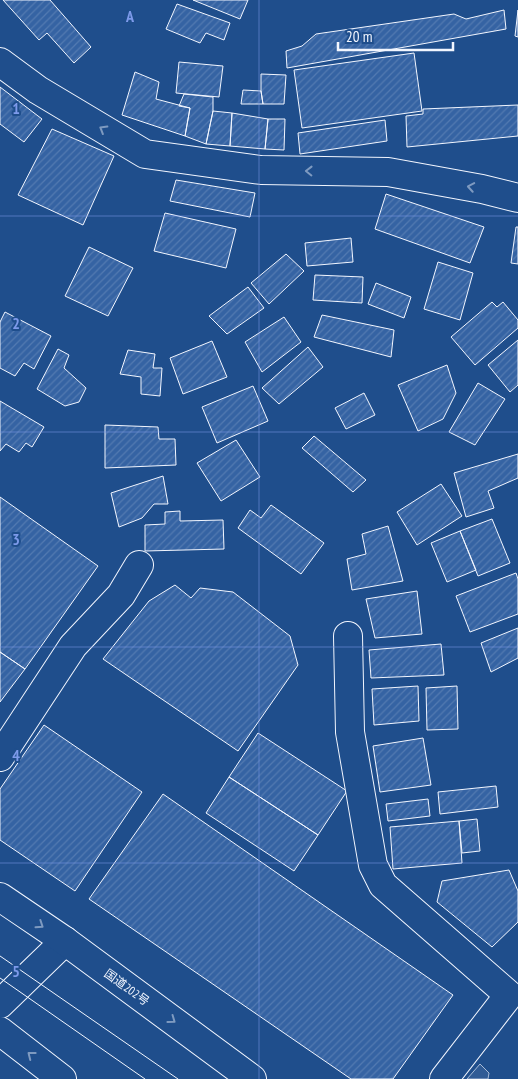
<svg xmlns="http://www.w3.org/2000/svg" width="518" height="1079" font-family="'PT Sans Narrow','Noto Sans JP',sans-serif">
<defs>
<pattern id="building-hatch" width="6" height="6" patternUnits="userSpaceOnUse" patternTransform="scale(1.25)"><rect width="6" height="6" fill="#3563a3"/><path d="M-1 1l2-2M0 6l6-6M5 7l2-2" fill="none" stroke="#537ab1"/></pattern>
</defs>
<rect width="100%" height="100%" fill="#1f4e8c"/>
<!-- parking -->
<path fill="#305b95" stroke="#a8bbd7" d="M480,1064l9,9 -1,6h-21z"/>
<!-- building -->
<path fill="url(#building-hatch)" stroke="#f2f6ff" d="M3,0h47l41,47 -17,16 -27,-30 -8,7z
M193,0h55l-8,19z
M177,4l53,19 -6,17 -18,-7 -6,10 -34,-14z
M504,10l2,19 -219,39 -1,-17 16,-5 14,-12 138,-20 12,5z
M518,10v27l-3,-1z
M414,53l8,58 -120,17 -8,-58z
M179,62l44,4 -4,31 -43,-4z
M135,72l24,10 -3,17 34,9 -5,28 -63,-21z
M261,74l25,1 -2,29h-21l-2,-13z
M0,87l42,32 -18,23 -24,-18z
M243,90l18,1 2,13h-22z
M184,94l29,3v14l-7,33 -21,-8 5,-28 -11,-2z
M518,105v31l-111,11 -1,-31 17,-2v-5z
M213,111l19,2 -2,33 -24,-2z
M232,113l36,6 -3,30 -35,-3z
M268,119h17l-1,31 -19,-1z
M385,120l2,21 -87,13 -2,-21z
M52,129l62,27 -31,69 -65,-30z
M176,180l79,13 -5,24 -80,-16z
M386,194l98,33 -14,36 -95,-34z
M165,213l71,16 -10,39 -72,-17z
M516,227h2v37l-7,-1z
M351,238l2,24 -46,4 -2,-23z
M89,247l44,21 -25,48 -43,-20z
M286,254l18,17 -35,33 -18,-21z
M438,262l35,11 -13,47 -36,-11z
M315,275l48,2 -1,26 -49,-3z
M376,283l35,14 -7,21 -36,-14z
M248,287l16,21 -37,26 -18,-18z
M492,302l5,5 6,-5 15,18v8l-43,37 -24,-28z
M5,312l46,24 -17,33 -10,-6 -9,13 -15,-8v-46z
M322,315l72,15 -3,27 -77,-20z
M284,317l17,25 -39,30 -17,-30z
M518,340v45l-8,7 -22,-27z
M212,341l15,36 -44,17 -13,-36z
M308,347l15,20 -44,37 -17,-16z
M58,349l11,6 -5,13 22,20 -7,14 -14,4 -28,-17z
M128,350l27,4 -2,14h9l-2,28 -19,-2v-17l-21,-3z
M447,365l9,28 -13,26 -25,12 -20,-46z
M478,383l27,16 -30,46 -26,-13z
M253,386l15,35 -51,22 -15,-36z
M364,393l11,22 -29,14 -11,-21z
M0,401l44,26 -12,20 -6,-4 -7,9 -13,-8 -6,7z
M105,425l53,2 1,12h16l1,26 -71,3z
M314,436l52,44 -13,12 -51,-44z
M236,440l24,37 -39,24 -24,-38z
M518,454v24l-30,13 6,17 -28,9 -12,-44z
M163,476l5,28h-14l-12,14 -23,9 -8,-34z
M441,484l21,32 -45,29 -20,-33z
M0,497l98,69 -73,103 -25,-17z
M271,505l53,38 -23,31 -63,-46 12,-18 11,8z
M180,511v10l43,-1 1,29 -79,2v-26l20,-1v-12z
M492,519l18,44 -32,13 -18,-45z
M388,526l15,55 -51,9 -5,-31 19,-5 -4,-20z
M460,531l16,39 -29,12 -16,-39z
M516,573l2,6v35l-48,18 -14,-36z
M175,585l16,13 9,-10 33,4 57,44 8,29 -60,86 -135,-92 46,-58z
M417,591l5,43 -47,4 -9,-39z
M518,628v30l-27,14 -10,-29z
M441,644l3,31 -73,3 -2,-28z
M0,652l25,17 -25,33z
M418,686l1,35 -45,4 -2,-36z
M457,686l1,43 -31,1 -1,-42z
M44,725l98,67 -67,99 -75,-51v-51z
M258,733l89,58 -29,44 -89,-58z
M423,738l8,47 -51,7 -7,-46z
M229,777l89,58 -24,36 -88,-58z
M496,786l2,21 -58,7 -2,-22z
M163,794l290,201 -60,84h-42l-262,-180z
M428,799l2,17 -42,5 -2,-17z
M477,819l3,32 -18,2 -3,-32z
M459,821l3,42 -69,6 -3,-42z
M509,870l9,21v31l-26,25 -55,-45 5,-21z"/>
<g fill="none" stroke-linecap="round" stroke-linejoin="round">
<!-- minor casing -->
<g stroke="#f2f6ff" stroke-width="30">
<path id="minor" d="M0,62l38,28 107,64 116,16 127,2 94,17 36,9
M348,636l2,96 23,133 10,20 126,110 -65,84
M0,757l73,-111 48,-51 18,-30
M0,1004l65,-63"/>
</g>
<!-- highway casing -->
<g stroke="#f2f6ff" stroke-width="30">
<path id="highway" d="M0,897l65,44 187,138
M0,1031l62,48"/>
</g>
<!-- minor -->
<use href="#minor" stroke="#1f4e8c" stroke-width="28"/>
<!-- highway -->
<use href="#highway" stroke="#1f4e8c" stroke-width="28"/>
<!-- tram -->
<path stroke="#f2f6ff" stroke-width="1" d="M0,956l178,123
M0,978l145,101"/>
</g>
<!-- one-way arrows -->
<defs><path id="oneway-chevron" d="M-2-3.5L2.5 0L-2 3.5" fill="none" stroke-width="1.6" stroke-linecap="round" stroke-linejoin="round" transform="scale(1.25)"/></defs>
<g stroke="#7e9ac0">
<use href="#oneway-chevron" transform="translate(103 129) rotate(-149)"/>
<use href="#oneway-chevron" transform="translate(309 171) rotate(-179)"/>
<use href="#oneway-chevron" transform="translate(471 187) rotate(-170)"/>
<use href="#oneway-chevron" transform="translate(40 925) rotate(34)"/>
<use href="#oneway-chevron" transform="translate(172 1020) rotate(36)"/>
<use href="#oneway-chevron" transform="translate(31 1055) rotate(-142)"/>
</g>
<!-- grid -->
<path fill="none" stroke="#7d9aea" stroke-width="1" stroke-opacity="0.55" d="M259,0v1079M0,216h518M0,432h518M0,647h518M0,863h518"/>
<g text-anchor="middle" dominant-baseline="central" stroke-width="4" stroke-linejoin="round" paint-order="stroke">
<!-- street labels -->
<g font-size="12" fill="#f2f6ff" stroke="#1f4e8c">
<text transform="translate(127 987) rotate(36)">国道202号</text>
</g>
</g>
<g font-size="16" text-anchor="middle" font-weight="bold" fill="#7d9aea" stroke="#1f4e8c" stroke-width="4" stroke-linejoin="round" paint-order="stroke">
<text x="130" y="22">A</text>
<text x="16" y="114">1</text>
<text x="16" y="329">2</text>
<text x="16" y="545">3</text>
<text x="16" y="761">4</text>
<text x="16" y="977">5</text>
</g>
<!-- scale -->
<path d="M338 42v8h115v-8" fill="none" stroke="#f2f6ff" stroke-width="2.5"/>
<text x="346" y="42" font-size="15" fill="#f2f6ff" stroke="#1f4e8c" stroke-width="4" paint-order="stroke">20 m</text>
</svg>
